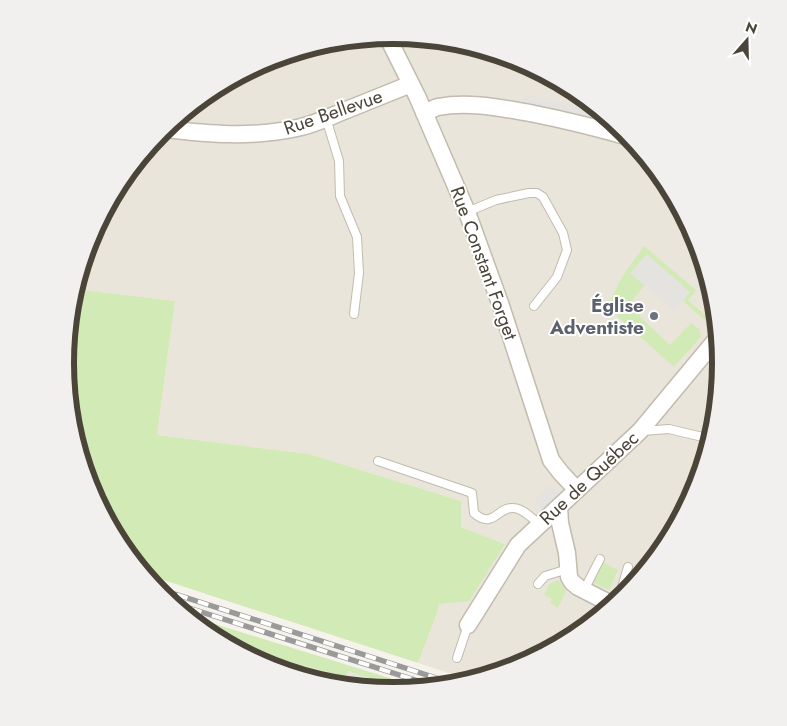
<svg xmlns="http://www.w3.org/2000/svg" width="787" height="726" font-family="Jost,sans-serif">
<rect width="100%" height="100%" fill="#f6f3ec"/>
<!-- residential -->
<path fill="#eae5da" d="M393,35l65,6 61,19 57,30 50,41 40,50 31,57 18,61 6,64 -6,64 -19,62 -30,56 -41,50 -50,41 -56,30 -48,14 -53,-17 18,-47 3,-12 66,-60 -44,-17v-26l-152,-47 -152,-19 18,-134 -100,-12 16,-52 30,-56 41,-50 50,-41 56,-30 62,-19z
M231,646l115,31 2,-6 54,19 -9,1 -64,-6 -61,-19z"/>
<!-- green -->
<path fill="#d2eab5" d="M644,246l52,44 -8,10 26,23 -3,2 -2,-1 -26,-23 7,-9 -59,-19 14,12 -16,19 12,11 -1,2 30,28 21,-22 9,7 1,7 -27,30 -67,-60 15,-30z
M75,289l100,12 -18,134 152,19 152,47v26l44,17 -36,57 -30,3 -3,12 -18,47 -273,-89 -24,-29 -31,-57 -18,-61 -6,-64 6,-64z
M602,562l16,8 -9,20 -15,-7v-5z
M558,580l8,11 -8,17 -8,-5 2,-4 -8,-4 5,-11z
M186,615l226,70 -1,4 -9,1 -54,-19 -2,6 -115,-31 -20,-10z"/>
<!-- parking -->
<path fill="#e5e3e0" d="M525,94l76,17 17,14 -95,-22z
M647,254l43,38 -16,19 -44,-38z
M550,485l9,9 -16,17 -9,-9z"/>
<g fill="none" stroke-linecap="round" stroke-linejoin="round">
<!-- lane casing -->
<g stroke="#c2bbae" stroke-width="10">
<path id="lane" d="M326,118l13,43 1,35 17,41 2,36 -5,41
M467,212l29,-12 33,-7h8l6,4 20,36 4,17 -10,27 -23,29
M642,431l27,-2 42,10
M378,461l94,32 2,20c19,17 23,-6 39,-5 10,0 19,11 27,16
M538,584l7,-8 23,-7
M584,590l16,-31
M618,601l10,-34
M457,658l11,-33"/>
</g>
<!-- street casing -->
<g stroke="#c2bbae" stroke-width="19">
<path id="street" d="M387,36l30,60 50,116 33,91 51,157 10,13 16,17
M424,113c5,-2 10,-5 14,-6 30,-6 63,1 92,6 35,7 68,15 102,25
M164,129c45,5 88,9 133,-1 16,-3 32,-11 47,-17 22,-9 45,-18 67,-27
M559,507l1,16 7,30 2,24 3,5 6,5 35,18
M468,625l50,-80 122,-114 79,-95"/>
</g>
<!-- lane -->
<use href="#lane" stroke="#fff" stroke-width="8"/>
<!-- street -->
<use href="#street" stroke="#fff" stroke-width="16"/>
<!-- rail casing -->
<g stroke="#9a9a9a" stroke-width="5.5">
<path id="rail" d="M156,588l302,97
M170,602l267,85"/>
</g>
<!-- rail -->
<use href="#rail" stroke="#fff" stroke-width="4" stroke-dasharray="11" stroke-linecap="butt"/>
</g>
<!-- markers -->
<circle fill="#6b7280" stroke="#fff" stroke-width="2" cx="654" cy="316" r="5"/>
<g text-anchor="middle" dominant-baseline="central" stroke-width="4" stroke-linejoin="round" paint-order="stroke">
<!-- street labels -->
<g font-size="19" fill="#4b4439" stroke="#fff">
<text transform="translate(333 112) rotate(-19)">Rue Bellevue</text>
<text transform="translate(484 263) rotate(70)">Rue Constant Forget</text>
<text transform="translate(589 478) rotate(-43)">Rue de Québec</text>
</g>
<!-- worship labels -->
<g font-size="19" font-weight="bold" fill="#5b616d" stroke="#fff" text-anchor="end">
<text x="644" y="305">Église<tspan x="644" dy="22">Adventiste</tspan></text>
</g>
</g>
<!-- crop -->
<path d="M0 0H787V726H0ZM74 363a319 319 0 1 1 638 0a319 319 0 1 1-638 0Z" fill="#f1f0ef" fill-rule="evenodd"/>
<path fill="none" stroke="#4b4439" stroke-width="6" d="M74 363a319 319 0 1 1 638 0a319 319 0 1 1-638 0Z"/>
<!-- north arrow -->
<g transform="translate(747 40) rotate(20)" stroke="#ffffff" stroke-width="4" paint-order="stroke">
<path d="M0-4L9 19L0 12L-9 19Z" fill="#4b4439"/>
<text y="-8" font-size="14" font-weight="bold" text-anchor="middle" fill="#4b4439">N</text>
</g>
</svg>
